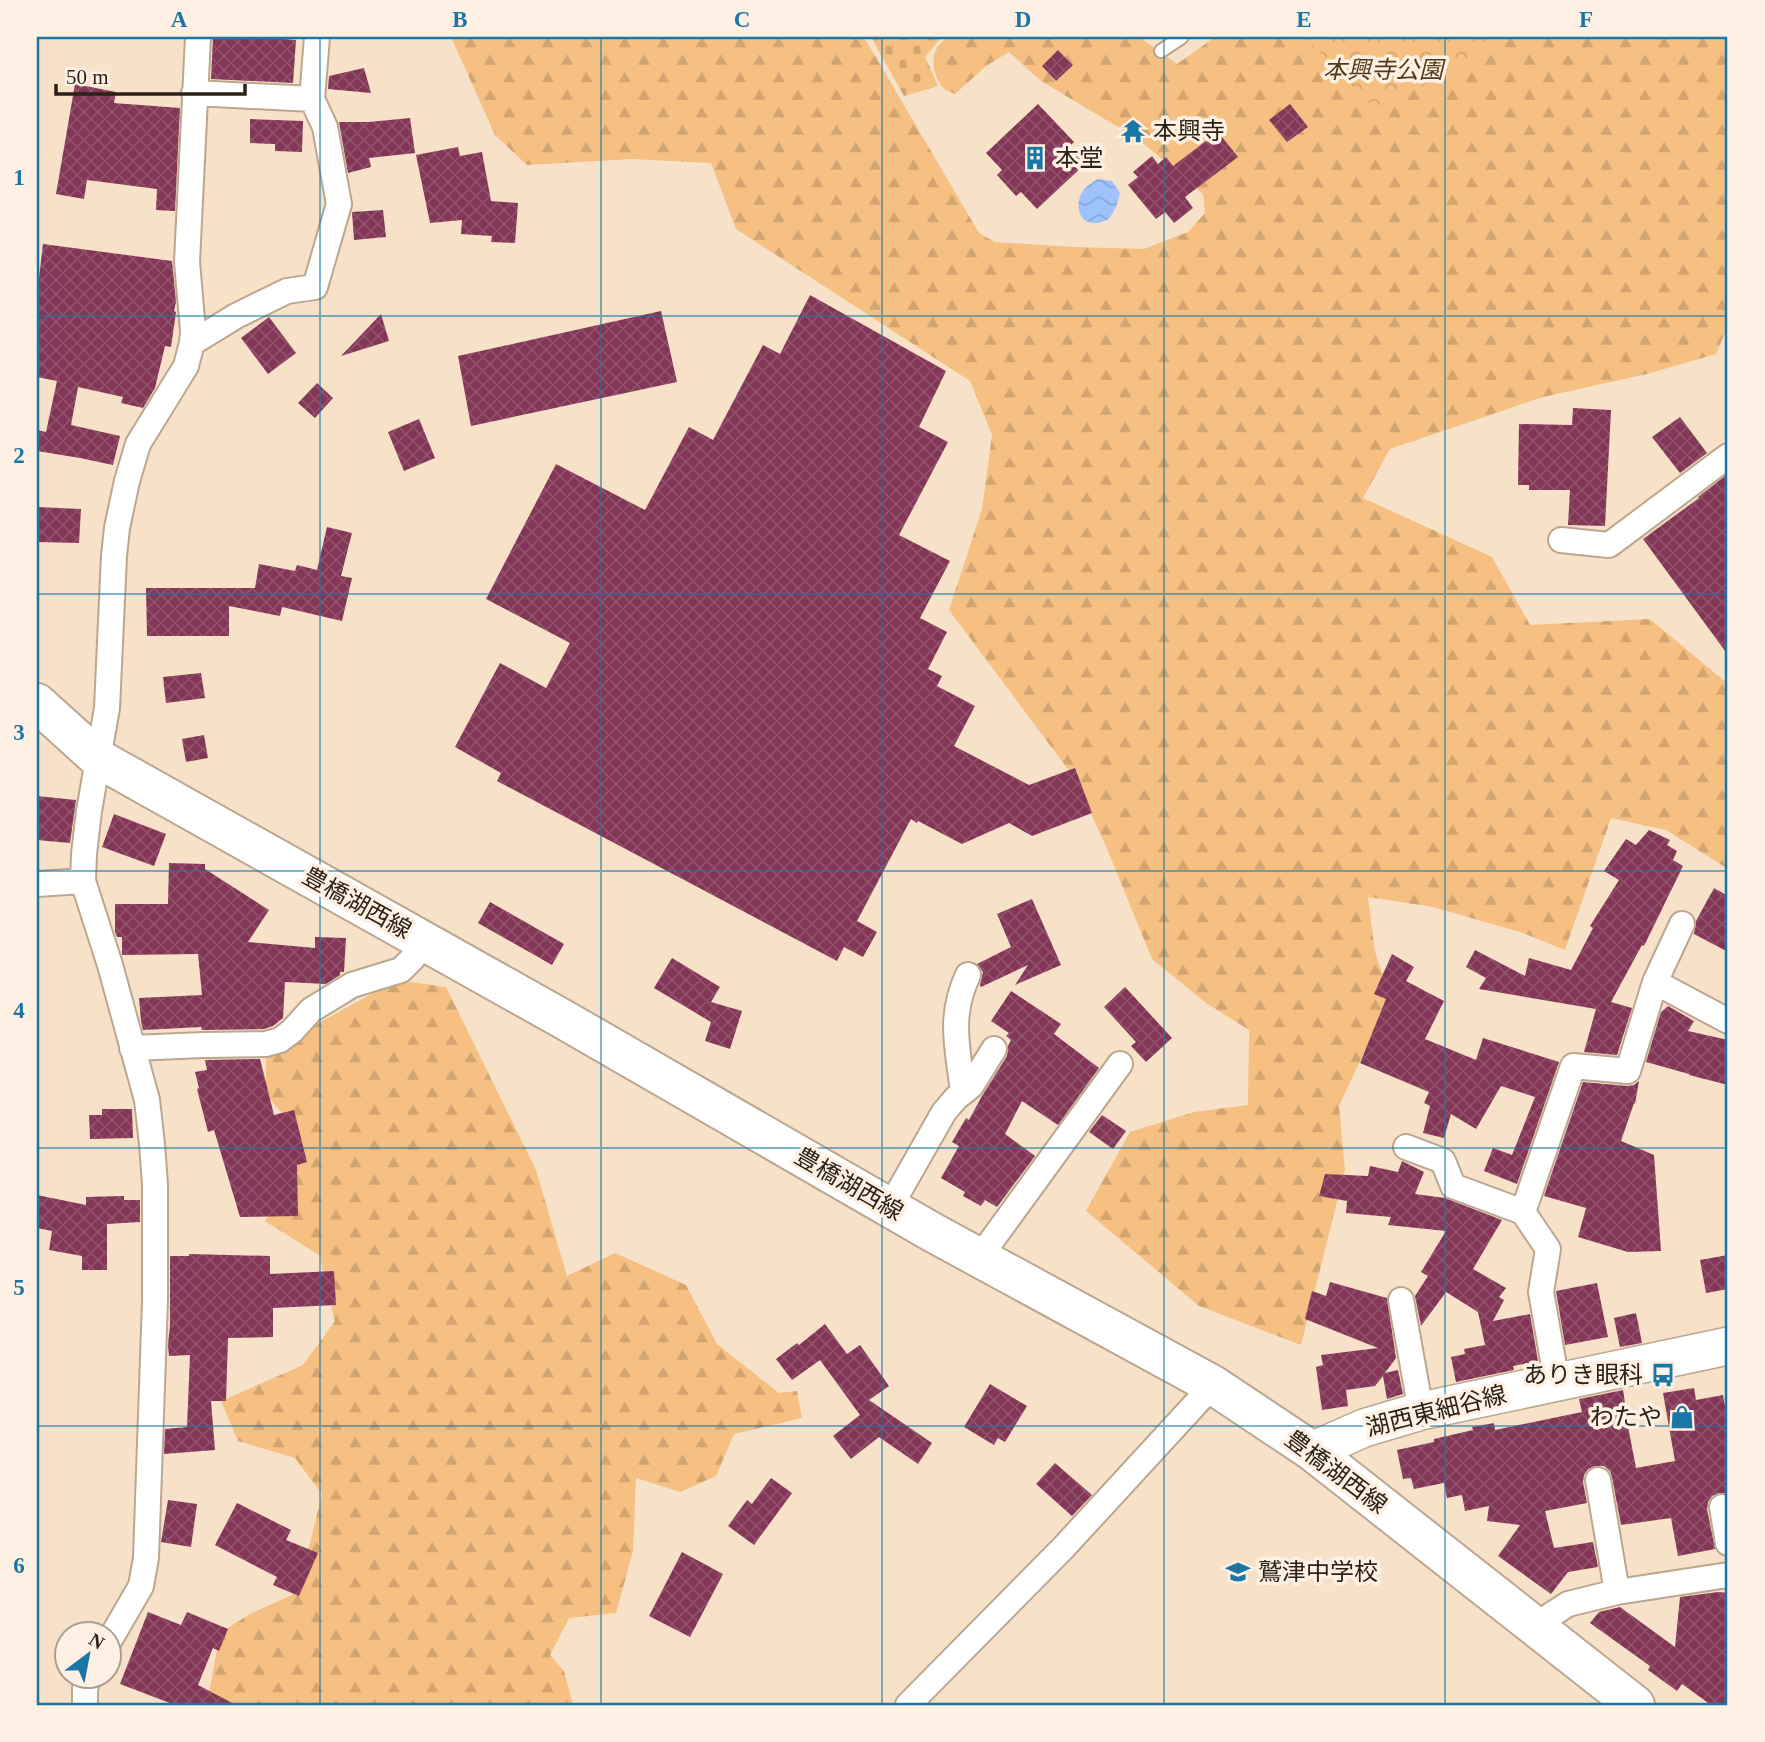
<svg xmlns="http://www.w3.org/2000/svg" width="1765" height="1742" font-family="'Times New Roman','Noto Sans JP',serif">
<defs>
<pattern id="forest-firs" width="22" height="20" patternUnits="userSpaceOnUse" patternTransform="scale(1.75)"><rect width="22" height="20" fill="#f5c082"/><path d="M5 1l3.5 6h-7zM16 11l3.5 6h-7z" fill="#d2a570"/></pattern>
<pattern id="cemetery-stones" width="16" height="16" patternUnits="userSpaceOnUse" patternTransform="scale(1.75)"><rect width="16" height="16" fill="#f5c082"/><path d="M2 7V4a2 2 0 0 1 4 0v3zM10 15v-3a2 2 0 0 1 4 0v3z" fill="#d2a570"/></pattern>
<pattern id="park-crowns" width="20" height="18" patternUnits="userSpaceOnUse" patternTransform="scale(1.75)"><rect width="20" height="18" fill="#f5c082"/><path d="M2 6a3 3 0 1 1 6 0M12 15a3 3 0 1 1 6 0" fill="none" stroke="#d2a570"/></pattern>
<pattern id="water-waves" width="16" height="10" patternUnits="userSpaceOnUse" patternTransform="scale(1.75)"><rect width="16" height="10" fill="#9ec3fc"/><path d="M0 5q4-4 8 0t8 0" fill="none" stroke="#88a7d7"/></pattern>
<pattern id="building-cross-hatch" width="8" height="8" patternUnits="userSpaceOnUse" patternTransform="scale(1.75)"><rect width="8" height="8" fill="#843656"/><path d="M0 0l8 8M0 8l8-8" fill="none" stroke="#90516a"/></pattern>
</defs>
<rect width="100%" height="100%" fill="#f7e1c9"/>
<!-- forest -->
<path fill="url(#forest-firs)" d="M451,37h413l115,196 16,9 79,5 70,2 44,-17 17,-19 -2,-19 -65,-55 -97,-58 -32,-29 -23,14 -31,28c-5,-2 -11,-4 -14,-9 -11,-16 -11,-38 8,-48h190l38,27 38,-27h513v289l-12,28 -69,20 -104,23 -153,52 -27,49 129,59 38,68 120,-6 78,65v185l-62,-39 -55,-12 -46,132 -42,-17 -90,-26 -65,-10 7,55 18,52 -25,40 -29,62 6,64 -44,175 -102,-39 -113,-95 44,-79 64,-20 54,-7 1,-75 -43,-27 -54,-44 -44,-108 -32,-71 -127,-170 33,-101 10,-74 -22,-54 -234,-152 -25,-66 -79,-4 -105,6 -32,-30z
M397,980l49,7 90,183 31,106 48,-23 71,32 31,59 62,49 18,-2 5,27 -68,16 -18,42 -36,16 -44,-14 -3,73 -17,62 -47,5 -19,37 14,16 9,34h-366l13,-72 30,-19 42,-19 18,-52 12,-49 -27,-36 -57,-17 -17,-40 82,-36 32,-44 -16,-66 -54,-34 29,-46 -2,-50 -26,-31v-42z"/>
<!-- cemetery -->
<path fill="url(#cemetery-stones)" d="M871,37h74l-6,3 -14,17 13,29 -34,10z"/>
<!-- park -->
<path fill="url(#park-crowns)" d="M1305,37h202l-130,75z"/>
<!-- water -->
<path fill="url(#water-waves)" d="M1098,179l14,2 8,12 -4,14 -7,12c-3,1 -7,3 -11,4 -21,2 -24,-20 -14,-34 4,-4 9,-7 14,-10z"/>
<!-- building -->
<path fill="url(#building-cross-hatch)" d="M213,37h47l36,3 -3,43 -82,-4z
M1058,50l15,15 -17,16 -14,-15z
M364,68l7,25 -43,-4 1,-13z
M75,84l41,8 -2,11 66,5 -5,103 -19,-1 1,-21 -70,-9 -3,19 -28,-5z
M1038,104l36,38 -5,5 16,17 -48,45 -16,-17 -5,4 -19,-21 5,-5 -16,-17z
M1290,104l18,23 -21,15 -18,-22z
M410,118l5,35 -46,5 2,9 -23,6 -9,-51h30z
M250,119l53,2 -1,31 -27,-1v-7l-25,-1z
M1218,132l20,25 -53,40 8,11 -19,15 -9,-11 -9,7 -28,-34 10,-8 -5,-5 19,-16 6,8 8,-7 7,9z
M458,147l2,9 22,-4 9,49 27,2 -3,40 -24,-1 1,-6 -31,-2 1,-14 -32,3 -14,-68z
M383,210l3,27 -32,3 -2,-28z
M43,244l129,17 4,41 -2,9 2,1 -5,35 -6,-1 -10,42 -12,20 -22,-5 2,-6 -45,-10 -7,38 49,11 -7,29 -33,-7 -43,-7v-21l9,2 11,-51 -20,-4v-82z
M810,295l136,76 -27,56 29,15 -49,93 51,26 -30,57 27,14 -19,37 14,7 -5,10 38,20 -21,40 75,39 46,-17 17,45 -60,23 -23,-13 -47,21 -44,-23 -1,2 -6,-4 -54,102 20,11 -14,25 -19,-10 -7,14 -340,-180 4,-8 -46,-26 45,-84 46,25 24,-45 -84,-44 70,-135 89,46 44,-83 24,13 50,-95 17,9z
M661,311l16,71 -206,44 -13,-70z
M381,314l8,27 -48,15z
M269,317l27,36 -28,21 -27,-36z
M317,383l16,15 -18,20 -17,-15z
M1573,408l38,2 -6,116 -37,-1 2,-35h-41v-5h-11l1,-61 53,1z
M1680,417l27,36 -27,20 -28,-36z
M419,419l16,39 -31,13 -16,-39z
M1725,476l3,4v175l-85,-116 56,-41 -1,-1z
M37,507l44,2 -2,34 -42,-1z
M327,527l25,6 -11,43 11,2 -10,43 -60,-14 -2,9 -51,-10v30h-82l-1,-48h109l4,-24 36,7 2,-6 20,5z
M201,673l4,25 -39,5 -3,-26z
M204,735l4,23 -22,4 -4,-23z
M37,796l39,4 -6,43 -33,-3z
M114,814l52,20 -12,32 -52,-19z
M1649,830l21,10 -3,5 10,6 -4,9 10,6 -39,80 -2,-1 -31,57 21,6 -15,47 -33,-3 12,-43 -117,-20 7,-11 -20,-11 9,-17 50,26 4,-18 42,12 22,-42 -3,-2 29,-46 -15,-9 22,-32 10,6z
M169,863l36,1v5l64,41 -21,32 67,6v-11l31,1 -2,34h-4v3l-14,9 -41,-2 -2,36 -10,8 -9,3 -62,1 -1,-3 -58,3 -2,-9 -2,-23 63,-3 -4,-41 -76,1v-18h-5l-2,-5v-28h53z
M1714,888l14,8v56l-34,-18 2,-13z
M1032,899l29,66 -46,20 13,-20 -47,22 -1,-2 3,-13 -6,-8 34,-17 -14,-33z
M490,902l74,42 -12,21 -74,-42z
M1392,954l22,13 -8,14 38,20 -19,38 51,21 7,-22 76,24 -42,122 -33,-13 9,-23 19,7 23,-58 -34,-11 -25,43 -25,-15 -7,24 -21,-5 7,-27 -6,-3 5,-11 -69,-29 26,-64 -12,-5z
M672,958l48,29 -9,15 31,9 -12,38 -25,-8 6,-19 -57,-34z
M1125,987l47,51 -26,24 -15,-16 5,-4 -32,-35z
M1011,991l50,33 -7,10 45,34 -41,57 -36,-24 -17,33 30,22 -38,51 -12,-7 -4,6 -18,-10 2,-4 -24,-14 18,-32 -7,-4 14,-24 3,2 13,-24 25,-40 1,-10 3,-6 -5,-4 3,-3 -18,-12z
M1668,1006l26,15 -6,10 40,9v45l-39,-10v-1l-43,-12 15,-50z
M260,1059l14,56 20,-5 13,52 -10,3 1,51 -58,1 -26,-87 -6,2 -11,-43 2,-1 -4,-16 12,-2 -2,-10z
M1639,1081l-4,23 -1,-1 -13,38 33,14 7,96 -33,1 -50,-15 8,-29 -42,-12 39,-114 44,4 7,-1z
M102,1109h30l1,29 -43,1 -1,-24h13z
M1102,1115l24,16 -13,18 -24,-17z
M1402,1161l22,11 -9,22 30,4 57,22 -29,49 33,19 -7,9 5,3 -11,21 37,-7 8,47 -25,5 1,4 -58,12 -5,-25 14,-3 -1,-5 21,-4 -7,-33 -32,-20 -25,34 -6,-30 13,-20 -7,-4 25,-41 -58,-6 3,-8 -45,-4 1,-12 -28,-5 6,-22 43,2 2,-10 28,6z
M37,1195l49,10v-8l38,-1v4h16v22l-33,2v46h-25v-14l-33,-6 3,-19 -15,-3z
M189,1254l81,2v18l64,-3 2,34 -63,3v29l-45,1 -2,63h-15l4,49 -51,4 1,-25 22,-2 3,-72 -21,1 -1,-11 2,-21v-68h19z
M1728,1255v34l-22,4 -6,-33z
M1330,1282l57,16 9,60 -11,15 13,-3 5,24 -16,5 -4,-23 -8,10 -29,4 2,16 -26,4 -6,-43 7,-2 -2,-10 57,-7 -73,-29 7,-28 14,5z
M1597,1283l11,54 -43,8 -9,-54z
M1636,1313l6,30 -22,4 -6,-29z
M825,1324l22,30 13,-9 29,41 -20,14 63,43 -14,21 -39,-27 -28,22 -18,-23 27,-21 -40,-55 -28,20 -16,-21 21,-16 2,2z
M990,1384l37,22 -22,36 -7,-4 -4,7 -30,-18z
M1694,1388l2,12 27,-5 5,27v72l-9,-1 -7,3 -4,6 -1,7 8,40 -37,7 -7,-38 -50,7 -9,-48 -2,-6 -6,-5h-9l-7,3 -4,6 -1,7 4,21 -42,8 9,37 39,-6 5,25 -30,5 -17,22 -53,-38 22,-31 -33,-4 2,-15 -24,5 -3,-16 -15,3 -3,-15 -30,6 -3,-11 -8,1 -6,-29 37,-8v-3l39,-9 -1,-3 22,-4 1,7 87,-18 -3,-13 44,-9 4,25 -1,1 10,52 39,-7 -12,-68z
M1055,1463l37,32 -20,21 -36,-32z
M771,1478l21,15 -38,52 -26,-19 19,-26 5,4z
M168,1500l29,4 -6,43 -30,-5z
M237,1503l54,27 -5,10 32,13 -19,43 -26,-11 4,-8 -62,-32z
M682,1552l41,22 -33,63 -41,-21z
M1718,1592l10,1v112h-17l-29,-21 -5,7 -29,-21 2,-4 -60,-43 9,-11 21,-5 55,40 5,-50z
M148,1612l33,13 6,-13 41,17 -9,22 -6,-3 -15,37 38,20h-61l-55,-21z"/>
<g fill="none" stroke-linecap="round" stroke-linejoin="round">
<!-- service casing -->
<g stroke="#bba790" stroke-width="16">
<path id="service" d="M1161,51l21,-14"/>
</g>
<!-- minor casing -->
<g stroke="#bba790" stroke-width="28">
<path id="minor" d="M194,93l118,6
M192,343l44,-27 51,-25 28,-4 24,-83 -14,-77 -13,-28 5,-62
M1561,540l48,5 119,-89
M37,884l46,-3
M1655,982l27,-58
M132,1048l71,-3 63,-1 14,-4 12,-9 19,-21 41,-25 49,-15 12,-12 10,-18
M963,1092c-5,-43 -15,-75 5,-117
M1406,1147l37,14 10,25 70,26
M890,1207l54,-95 12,-14 15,-12 23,-37
M979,1258l141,-194
M1401,1300l20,111
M1557,1383l-16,-91 7,-43 -25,-37 50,-146 55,5 27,-89 73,39
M1598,1480l19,112
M1722,1507l6,36
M1539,1630l12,-15 17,-11 49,-12 111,-17
M108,1643l33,-57 5,-28 9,-258v-115l-3,-41 -5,-44 -37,-135 -27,-84 1,-27 5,-43 18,-103 7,-152 3,-28 10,-47 11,-37 48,-78 6,-23 1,-12 -6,-69 11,-225
M85,1705v-17l4,-12
M908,1705l156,-158 149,-162"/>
</g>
<!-- secondary casing -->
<g stroke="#bba790" stroke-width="40">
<path id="secondary" d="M1312,1451l52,-23 57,-17 307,-65"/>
</g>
<!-- primary casing -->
<g stroke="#bba790" stroke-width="42">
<path id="primary" d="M37,703l62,56 462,259 371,214 281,153 99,66 323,254"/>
</g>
<!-- service -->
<use href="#service" stroke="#fff" stroke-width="12"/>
<!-- minor -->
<use href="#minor" stroke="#fff" stroke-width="24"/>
<!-- secondary -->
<use href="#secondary" stroke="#fff" stroke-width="37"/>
<!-- primary -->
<use href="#primary" stroke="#fff" stroke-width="38"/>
</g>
<!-- grid -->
<path fill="none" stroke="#1a76a4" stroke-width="2" stroke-opacity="0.55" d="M320,37v1668M601,37v1668M882,37v1668M1164,37v1668M1445,37v1668M37,316h1691M37,594h1691M37,871h1691M37,1148h1691M37,1426h1691"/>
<!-- icons -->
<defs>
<g id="temple-bare" transform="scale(1.89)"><path d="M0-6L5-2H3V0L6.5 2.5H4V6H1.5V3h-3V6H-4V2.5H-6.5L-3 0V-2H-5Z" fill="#1a76a4" stroke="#fef0e2" stroke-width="2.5" paint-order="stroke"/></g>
<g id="building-bare" transform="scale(1.89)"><path d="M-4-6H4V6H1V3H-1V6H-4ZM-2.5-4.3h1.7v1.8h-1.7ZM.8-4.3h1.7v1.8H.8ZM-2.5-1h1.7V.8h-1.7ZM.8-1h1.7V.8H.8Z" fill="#1a76a4" stroke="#fef0e2" stroke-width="2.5" paint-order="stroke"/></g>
<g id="bus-bare" transform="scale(1.89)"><path d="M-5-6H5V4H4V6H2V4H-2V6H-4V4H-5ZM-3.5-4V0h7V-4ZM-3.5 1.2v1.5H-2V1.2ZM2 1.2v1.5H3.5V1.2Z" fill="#1a76a4" stroke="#fef0e2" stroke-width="2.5" paint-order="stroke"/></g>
<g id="shop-bare" transform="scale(1.89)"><path d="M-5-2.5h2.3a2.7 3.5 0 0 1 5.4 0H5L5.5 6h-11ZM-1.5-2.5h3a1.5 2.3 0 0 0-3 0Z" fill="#1a76a4" stroke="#fef0e2" stroke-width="2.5" paint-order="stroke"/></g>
<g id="school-bare" transform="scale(1.89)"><path d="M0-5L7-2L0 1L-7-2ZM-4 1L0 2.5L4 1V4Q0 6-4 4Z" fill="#1a76a4" stroke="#fef0e2" stroke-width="2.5" paint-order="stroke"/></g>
</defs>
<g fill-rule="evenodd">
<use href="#temple-bare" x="1133" y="131"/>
<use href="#building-bare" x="1035" y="158"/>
<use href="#bus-bare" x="1663" y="1375"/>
<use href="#shop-bare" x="1682" y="1417"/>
<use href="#school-bare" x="1238" y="1572"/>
</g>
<g text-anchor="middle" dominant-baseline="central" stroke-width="7" stroke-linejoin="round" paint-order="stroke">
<!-- park labels -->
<g font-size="24" font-style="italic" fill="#533a1b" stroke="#fef0e2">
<text x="1383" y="70">本興寺公園</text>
</g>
<!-- poi labels -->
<g font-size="24" fill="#2a2219" stroke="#fef0e2" text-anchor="start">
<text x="1153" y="131">本興寺</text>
<text x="1055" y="158">本堂</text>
<text x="1643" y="1375" text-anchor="end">ありき眼科</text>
<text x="1662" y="1417" text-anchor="end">わたや</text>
<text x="1258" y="1572">鷲津中学校</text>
</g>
<!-- street labels -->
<g font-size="24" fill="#2a2219" stroke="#fef0e2">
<text transform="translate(357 903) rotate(29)">豊橋湖西線</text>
<text transform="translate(849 1184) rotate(30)">豊橋湖西線</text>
<text transform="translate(1436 1411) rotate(-14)">湖西東細谷線</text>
<text transform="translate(1336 1472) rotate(37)">豊橋湖西線</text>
</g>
</g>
<!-- border -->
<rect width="1765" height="1742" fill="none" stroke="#fef0e2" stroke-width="77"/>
<!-- north arrow -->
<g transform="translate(88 1655) rotate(32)"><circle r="33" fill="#fef0e2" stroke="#a99e92" stroke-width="2"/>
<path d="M0-5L12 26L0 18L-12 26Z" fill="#1a76a4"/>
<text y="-10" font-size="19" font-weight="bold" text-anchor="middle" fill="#2a2219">N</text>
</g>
<!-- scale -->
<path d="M56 84v10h189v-10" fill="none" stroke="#2a2219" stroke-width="3.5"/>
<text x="66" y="84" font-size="21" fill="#2a2219" stroke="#fef0e2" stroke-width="5" paint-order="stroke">50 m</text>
<rect x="38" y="38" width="1688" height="1666" fill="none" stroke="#1a76a4" stroke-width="2.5"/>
<g font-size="23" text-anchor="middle" font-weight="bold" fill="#1a76a4">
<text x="179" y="27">A</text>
<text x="460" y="27">B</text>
<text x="742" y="27">C</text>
<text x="1023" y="27">D</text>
<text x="1304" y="27">E</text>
<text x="1586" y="27">F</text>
<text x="19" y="185">1</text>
<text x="19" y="463">2</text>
<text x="19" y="740">3</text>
<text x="19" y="1018">4</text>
<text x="19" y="1295">5</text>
<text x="19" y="1573">6</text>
</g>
</svg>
